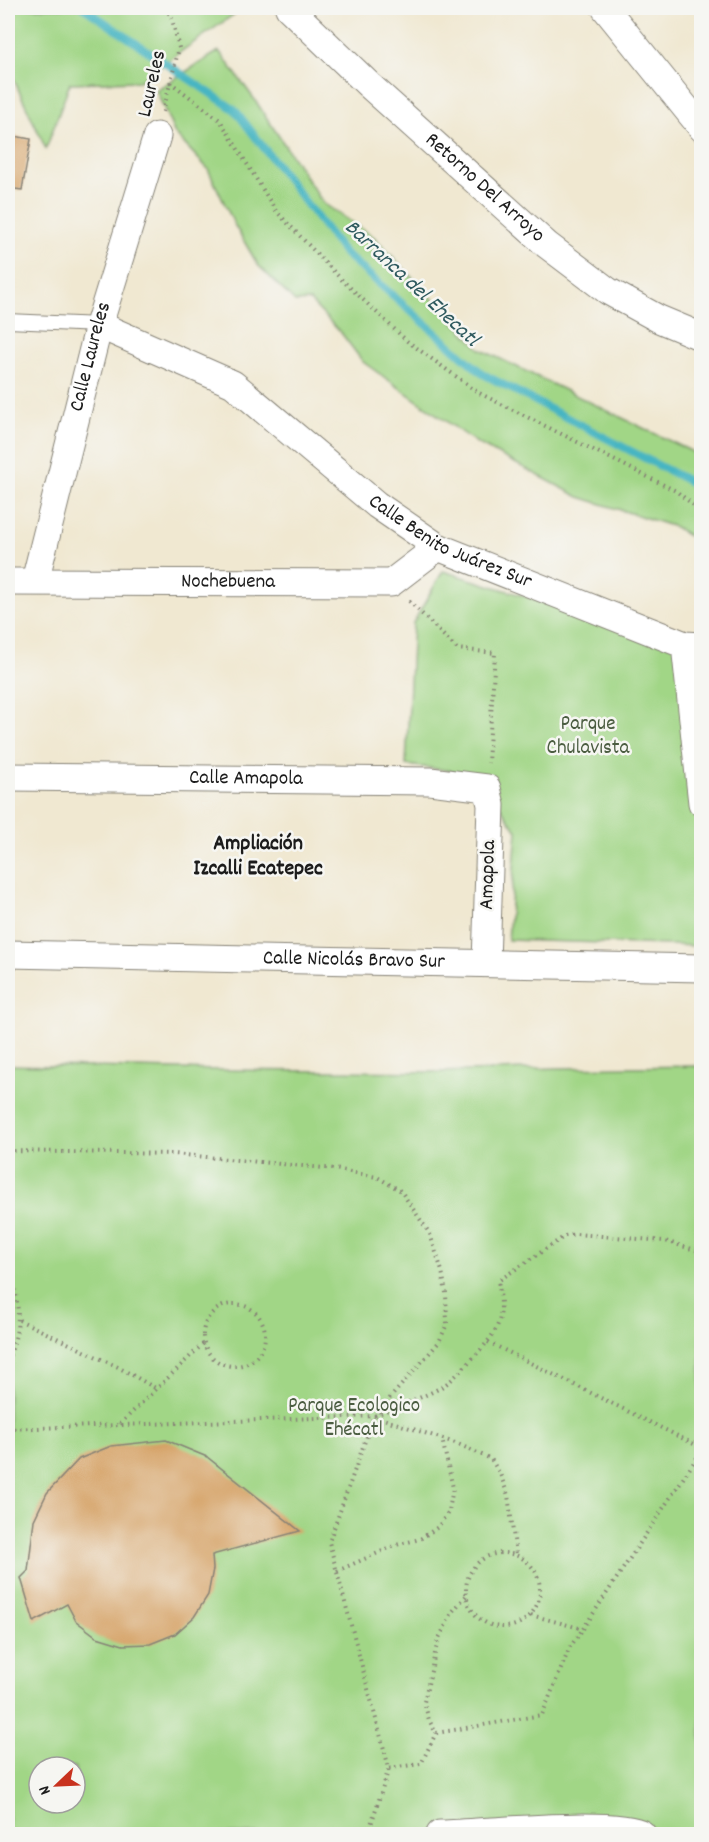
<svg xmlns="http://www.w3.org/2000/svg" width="709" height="1842" font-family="Dekko,sans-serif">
<rect width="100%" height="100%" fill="#f6f6f2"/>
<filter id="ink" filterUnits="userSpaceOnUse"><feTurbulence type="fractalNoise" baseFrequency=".0167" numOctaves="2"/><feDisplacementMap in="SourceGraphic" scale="12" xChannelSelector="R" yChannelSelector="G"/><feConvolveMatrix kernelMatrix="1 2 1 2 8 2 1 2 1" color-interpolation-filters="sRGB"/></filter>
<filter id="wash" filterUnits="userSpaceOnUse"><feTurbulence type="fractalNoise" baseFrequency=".008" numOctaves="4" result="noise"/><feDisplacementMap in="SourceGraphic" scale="24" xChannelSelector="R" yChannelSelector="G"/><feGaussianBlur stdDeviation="1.35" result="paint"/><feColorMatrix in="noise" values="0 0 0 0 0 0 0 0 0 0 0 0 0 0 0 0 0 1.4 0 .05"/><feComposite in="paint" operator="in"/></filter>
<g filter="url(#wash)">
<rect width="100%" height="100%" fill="#f0e8d1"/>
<!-- green -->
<path fill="#a1d686" stroke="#5e7951" stroke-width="1.5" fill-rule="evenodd" d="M8,8h235l-104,73 -69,2 -24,66 -38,-82z
M219,51l36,49 68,103 51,34 106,112 221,107v88l-26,-17 -96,-30 -102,-54 -114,-81 -21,-28 -32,-33 -15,1 -37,-37 -23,-39 -27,-57 -33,-35 -19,-44z
M443,571l130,40 128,31v304l-193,-6 9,-109 -40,-57 -71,-9 7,-142z
M8,1065l211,5 222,2 116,-4 144,-2v768h-693zM39,1767h36v36h-36z"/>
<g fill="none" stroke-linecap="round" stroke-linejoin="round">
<!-- stream -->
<path stroke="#47b5c2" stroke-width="8" d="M84,8l151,102 109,143 139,121 219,114"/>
</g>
<g id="blocks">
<!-- building -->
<path fill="#d5a266" d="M8,135l23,4 -9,51 -14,-2z
M166,1440l41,17 93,74 -88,24 1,14 -5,26 -14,22 -19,17 -25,10 -27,1 -26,-8 -21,-16 -9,-17 -33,18 -13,-44 7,-7 6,-51 13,-27 32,-34 32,-13z"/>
</g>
</g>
<g filter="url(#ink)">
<use href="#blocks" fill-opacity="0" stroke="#868276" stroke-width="1.5"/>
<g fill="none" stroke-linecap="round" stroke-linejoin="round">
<!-- service casing -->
<g stroke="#868276" stroke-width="16">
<path id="service" d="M8,321l91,4"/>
</g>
<!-- minor casing -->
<g stroke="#868276" stroke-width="29">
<g id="minor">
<path id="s1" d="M289,8l80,77 178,160 61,46 51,28 43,18"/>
<path d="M605,8l97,120"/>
<path id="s2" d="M99,325l134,59 144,121 61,42 247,98 17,1"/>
<path id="s3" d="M35,581l64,-256 58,-189"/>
<path id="s4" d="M8,582l383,1 47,-36"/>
<path d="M685,645l17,158"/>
<path id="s5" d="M8,777l422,4 57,7 4,17 -5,158"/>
<path id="s6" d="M8,954l694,14"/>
<path d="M440,1834c36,-1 177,-15 202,0"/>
</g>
</g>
<!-- path -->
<path stroke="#868276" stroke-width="4" stroke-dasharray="1.5 4.5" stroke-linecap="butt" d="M170,82l50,38 56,91 65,68 66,62 72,52 197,98 26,21
M163,112l16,-64 -8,-33 -8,-7
M409,601l48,48 38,4 -7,110
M8,1151l166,3 161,15 42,8 24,14 29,43 12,37 4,22 1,31 -8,18 -62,71
M8,1260c10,38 16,62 0,99
M203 1335a31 31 0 1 1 62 0a31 31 0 1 1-62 0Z
M19,1320l99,47 39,22
M488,1342l214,106
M120,1424l84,-81
M8,1429l366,-13 84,28 33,15 9,15 8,21 8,59
M466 1590a37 37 0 1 1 74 0a37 37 0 1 1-74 0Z
M337,1571l59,-26 24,-6 18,-12 11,-16 4,-23 -11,-49
M466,1596l-13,15 -15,29 -14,62 5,18 7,13 106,-18 28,-68 13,-18
M531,1615l52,14 119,-179
M389,1768l32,-4 15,-31
M368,1834l21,-66 -60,-226 45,-126c20,-9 52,-19 69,-30 11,-7 19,-17 28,-26 27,-28 35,-39 27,-79l67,-45 11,-2 89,7 37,11"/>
<!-- service -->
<use href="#service" stroke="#fff" stroke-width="14"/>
<!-- minor -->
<use href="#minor" stroke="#fff" stroke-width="27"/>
</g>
</g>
<g text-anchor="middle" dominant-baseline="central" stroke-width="5" stroke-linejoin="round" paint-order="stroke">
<!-- street labels -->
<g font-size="21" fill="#1c1c1c" stroke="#f6f6f2">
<text transform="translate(153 84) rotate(-77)">Laureles</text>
<text stroke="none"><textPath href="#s1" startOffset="266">Retorno Del Arroyo</textPath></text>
<text stroke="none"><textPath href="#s3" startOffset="231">Calle Laureles</textPath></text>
<text stroke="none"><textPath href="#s2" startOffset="417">Calle Benito Juárez Sur</textPath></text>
<text stroke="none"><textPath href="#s4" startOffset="220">Nochebuena</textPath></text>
<text stroke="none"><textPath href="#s5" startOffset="238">Calle Amapola</textPath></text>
<text transform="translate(489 875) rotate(-88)">Amapola</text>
<text stroke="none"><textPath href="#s6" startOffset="346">Calle Nicolás Bravo Sur</textPath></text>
</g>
<!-- park labels -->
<g font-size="21" fill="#4b5d41" stroke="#f6f6f2">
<text x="588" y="725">Parque<tspan x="588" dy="24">Chulavista</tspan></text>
<text x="354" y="1407">Parque Ecologico<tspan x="354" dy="24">Ehécatl</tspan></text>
</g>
<!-- water labels -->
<g font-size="22" font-style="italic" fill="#2d595e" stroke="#f6f6f2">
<text transform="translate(411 284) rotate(43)">Barranca del Ehecatl</text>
</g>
<!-- neighbourhood labels -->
<g font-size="22" font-weight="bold" fill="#1c1c1c" stroke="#f6f6f2">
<text x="258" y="844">Ampliación<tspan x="258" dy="25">Izcalli Ecatepec</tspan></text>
</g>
</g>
<!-- margin -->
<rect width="709" height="1842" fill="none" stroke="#f6f6f2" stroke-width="30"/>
<!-- north arrow -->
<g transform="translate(57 1785) rotate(247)"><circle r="28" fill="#f6f6f2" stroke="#9f9f9c" stroke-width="1.5"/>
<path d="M0-4.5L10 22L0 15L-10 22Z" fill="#c8321e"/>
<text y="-9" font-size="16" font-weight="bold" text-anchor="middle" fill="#1c1c1c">N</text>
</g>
</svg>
